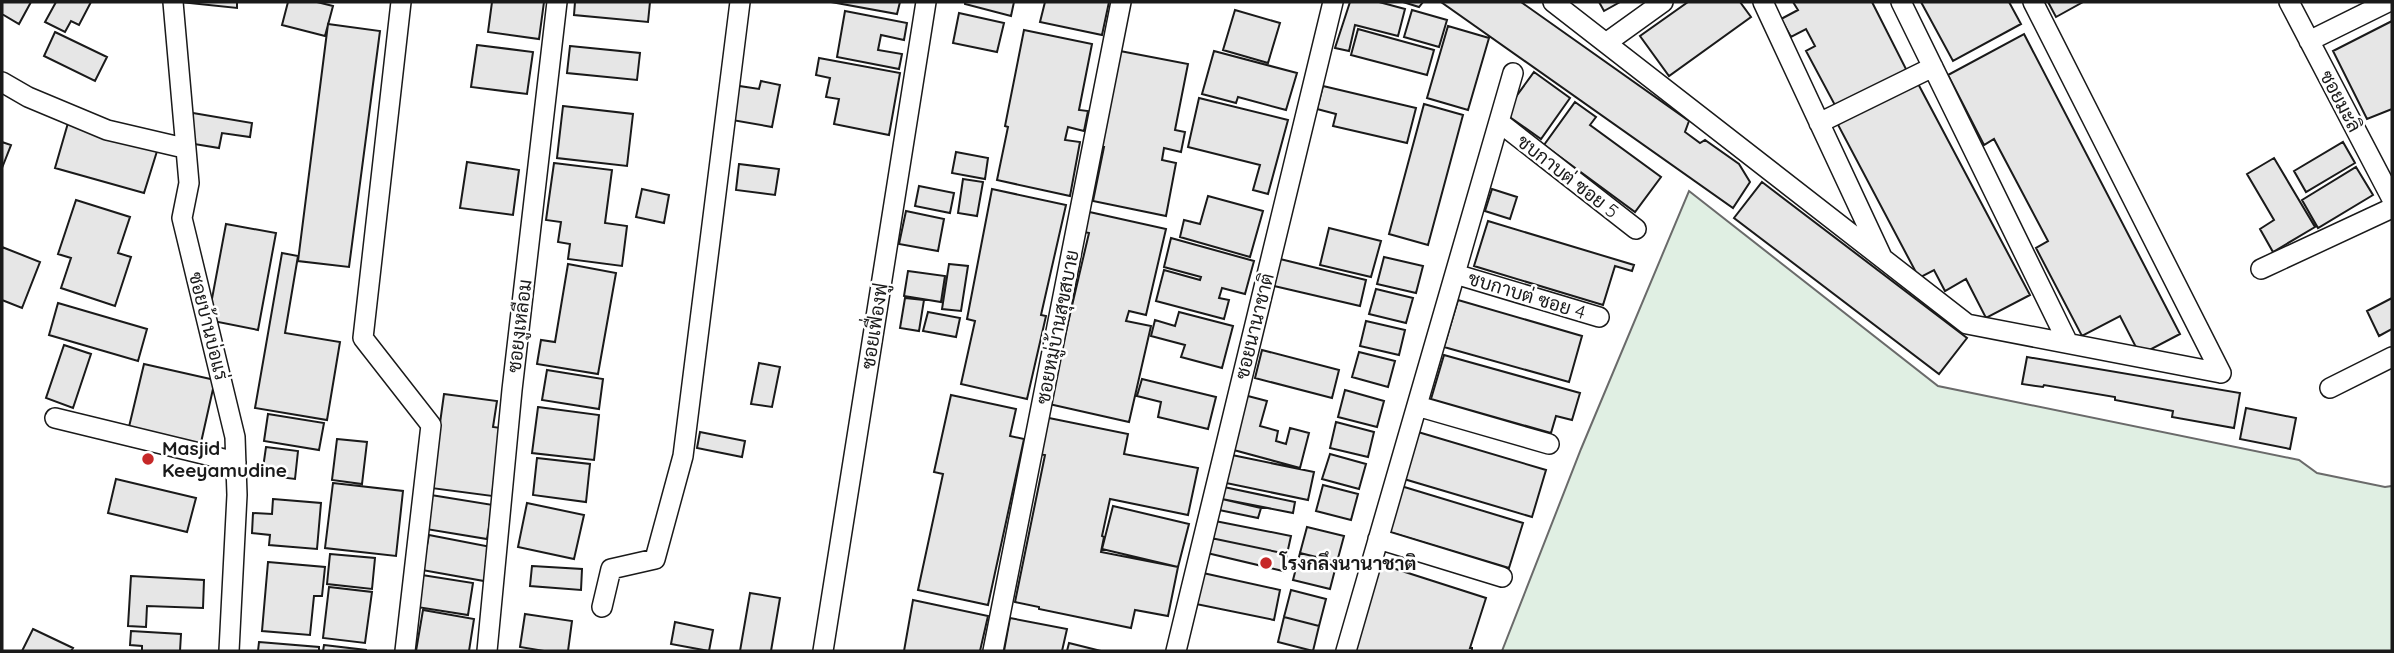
<svg xmlns="http://www.w3.org/2000/svg" width="2394" height="653" font-family="Quicksand,Sarabun,sans-serif">
<rect width="100%" height="100%" fill="#fff"/>
<!-- green -->
<path fill="#e0efe3" stroke="#6a6a6a" stroke-width="2" d="M1689,191l249,195 361,74 18,13 68,14 7,-1v165h-890l79,-202z"/>
<!-- building -->
<path fill="#e6e6e6" stroke="#1a1a1a" stroke-width="2" d="M2,2h29l-12,22 -17,-10z
M56,2h35l-12,23 -8,-4 -6,11 -20,-10z
M180,2h57v6z
M288,2h29l16,4 -8,30 -43,-11z
M492,2h52l-5,37 -51,-7z
M575,2h75l-2,20 -74,-7z
M831,2h69l-3,12z
M965,2h49l-3,14 -46,-12z
M1045,2h64l-7,33 -62,-13z
M1350,2h29l26,7 -7,27 -43,-11 -6,26 -14,-3z
M1403,2h20l-4,5z
M1441,2h80l168,119 -4,11 15,11 5,-3 34,24 11,18 -17,26z
M1599,2h21l-16,9z
M1688,2h52l11,15 -82,59 -29,-40z
M1793,2h79l35,69 -70,38 -31,-58 9,-5 -9,-17 -15,8 -10,-18 17,-9z
M1921,2h88l12,22 -68,37z
M2048,2h35l-27,15z
M1235,10l45,13 -12,40 -45,-13z
M1412,10l35,10 -8,27 -35,-10z
M845,11l62,12 -3,17 -23,-5 -3,15 24,4 -3,15 -62,-12z
M959,13l45,10 -7,29 -44,-9z
M2392,21v88l-25,10 -34,-68z
M328,24l52,7 -31,236 -51,-6z
M1448,26l41,12 -21,72 -41,-12z
M1358,29l76,21 -7,25 -76,-20z
M1024,30l68,14 -13,66 9,1 -4,20 -16,-4 -3,13 15,2 -10,54 -73,-16 11,-53 -3,-1z
M55,32l52,25 -12,24 -51,-25z
M2024,34l156,300 -40,21 -20,-39 -38,20 -46,-88 12,-7 -54,-102 -10,6 -36,-70z
M477,45l56,7 -6,42 -56,-7z
M570,46l70,7 -3,27 -70,-7z
M1120,51l68,13 -13,66 10,2 -4,20 -17,-4 -2,12 14,3 -10,53 -73,-15 11,-54h-3z
M1214,51l83,22 -11,37 -48,-13 -2,6 -34,-9z
M819,58l81,15 -11,62 -55,-11 5,-25 -13,-2 4,-19 -14,-3z
M1534,72l36,26 -29,41 -37,-26z
M1915,78l115,217 -44,23 -20,-39 -21,12 -11,-21 -15,8 -83,-157z
M761,81l19,4 -8,42 -40,-7 7,-34 20,3z
M1323,86l93,22 -9,35 -74,-17 3,-12 -19,-5z
M1199,98l89,22 -20,74 -15,-4 7,-25 -72,-18z
M1575,102l21,15 -6,8 71,52 -26,35 -91,-67z
M1424,104l39,11 -35,130 -39,-11z
M563,106l70,8 -6,52 -70,-8z
M193,113l59,10 -2,14 -28,-4 -3,15 -31,-5z
M68,123l90,25 -14,45 -89,-25z
M2,142l9,3 -9,23z
M2343,142l12,21 -49,29 -12,-21z
M956,152l32,6 -3,21 -33,-6z
M2274,158l41,69 -42,25 -13,-23 14,-9 -27,-46z
M467,162l52,8 -6,45 -53,-7z
M554,163l58,7 -7,53 22,3 -5,40 -54,-7 2,-15 -12,-2 3,-20 -15,-2z
M739,164l40,5 -4,26 -39,-5z
M2356,167l17,28 -55,33 -16,-28z
M963,179l20,3 -6,34 -19,-3z
M1762,182l205,156 -28,36 -205,-156z
M919,186l35,7 -4,20 -35,-7z
M642,189l27,6 -5,28 -28,-6z
M992,189l74,16 -25,110 5,1 -19,83 -66,-15 14,-63 -8,-2z
M1492,189l25,8 -7,22 -25,-8z
M1208,196l55,15 -13,46 -70,-20 4,-17 16,4z
M76,200l54,17 -12,36 13,4 -16,49 -54,-18 10,-30 -13,-4z
M906,211l38,8 -6,32 -39,-7z
M1085,211l81,18 -20,86 -17,-4 -3,10 25,5 -22,96 -80,-18 40,-171 -9,-2z
M1488,221l146,44 -2,6 -17,-5 -12,39 -129,-39z
M226,224l50,9 -18,97 -50,-10z
M1329,228l52,13 -10,36 -51,-12z
M1171,238l83,23 -9,33 -23,-6 -3,10 10,2 -5,19 -68,-18 8,-31 36,10 1,-3 -37,-10z
M2,247l38,15 -18,46 -20,-8z
M282,253l16,3 -13,77 55,9 -13,78 -72,-12z
M1384,257l39,9 -7,27 -39,-9z
M1280,259l86,21 -6,26 -86,-20z
M568,264l48,9 -18,101 -61,-10 4,-24 14,2z
M949,264l19,2 -7,45 -19,-2z
M908,271l37,5 -4,26 -37,-6z
M1376,289l37,9 -7,25 -37,-9z
M905,298l19,2 -5,31 -19,-3z
M2392,298v31l-13,7 -12,-25z
M1458,300l124,36 -13,46 -125,-35z
M58,303l89,26 -9,32 -89,-26z
M928,312l32,6 -4,19 -33,-6z
M1179,312l54,14 -11,42 -41,-11 4,-12 -34,-9 4,-16 20,6z
M1366,321l39,9 -6,25 -39,-9z
M64,345l27,9 -18,54 -27,-10z
M1262,350l77,20 -7,28 -77,-20z
M1359,352l36,9 -7,26 -36,-10z
M1444,355l136,38 -8,27 -16,-4 -5,17 -120,-34z
M2027,357l213,36 -6,35 -62,-11 1,-6 -58,-11v-3l-71,-12 -1,2 -21,-3z
M759,363l21,4 -8,40 -21,-3z
M144,364l71,16 -15,67 -72,-16z
M547,370l56,9 -4,30 -57,-9z
M1142,379l74,18 -8,32 -50,-12 3,-15 -24,-6z
M1345,390l39,11 -7,26 -39,-10z
M444,394l53,7 -4,26 8,1 -9,68 -61,-8z
M951,395l65,14 -6,27 14,3 -36,166 -70,-15 25,-116 -9,-2z
M1244,395l23,6 -7,25 18,5 -2,10 10,3 4,-16 19,5 -9,35 -70,-19z
M538,407l61,8 -5,45 -62,-7z
M2246,408l50,10 -6,31 -50,-10z
M268,414l56,9 -5,27 -55,-9z
M1044,417l84,17 -4,20 74,14 -10,47 -78,-16 -8,37 2,1 -3,15 77,15 -10,49 -33,-6 -4,18 -92,-19v-2l-24,-5 30,-147 -8,-1z
M1336,422l38,10 -6,25 -38,-9z
M700,432l45,9 -3,16 -45,-9z
M1418,432l128,38 -14,47 -128,-38z
M337,439l30,3 -5,42 -30,-4z
M266,447l32,4 -3,28 -33,-4z
M1330,454l36,10 -7,25 -37,-10z
M1232,455l82,17 -6,28 -82,-17z
M537,458l53,6 -4,38 -53,-7z
M116,479l80,19 -9,34 -79,-19z
M333,483l70,8 -7,65 -71,-8z
M1323,485l35,9 -7,26 -35,-9z
M1401,486l122,37 -14,45 -122,-37z
M1224,487l71,15 -2,11 -71,-14z
M431,495l62,10 -6,34 -61,-10z
M273,499l48,4 -4,46 -48,-4 1,-10 -18,-2 1,-20 19,1z
M1222,499l39,9 -3,10 -39,-8z
M527,503l57,12 -10,44 -56,-12z
M1113,506l76,18 -11,43 -76,-18z
M1215,521l76,15 -4,18 -76,-16z
M1307,527l37,9 -7,26 -37,-9z
M429,535l62,12 -7,34 -62,-11z
M1211,538l76,16 -4,17 -76,-18z
M1300,553l37,9 -7,27 -37,-9z
M330,554l45,4 -3,31 -45,-5z
M268,562l57,5 -3,29h-8l-4,39 -48,-4z
M1380,564l106,34 -16,50h2v3h-120z
M532,566l50,3 -1,21 -51,-4z
M1203,573l77,17 -6,30 -78,-16z
M422,575l51,8 -5,32 -51,-8z
M131,576l73,4 -1,28 -56,-2 -1,21 -18,-1z
M329,587l43,5 -7,51 -42,-5z
M1291,590l35,9 -7,27 -35,-9z
M750,593l30,5 -9,53h-31z
M913,600l75,16 -8,35h-76z
M423,610l51,9 -5,32h-53z
M525,614l47,7 -4,30h-24l-24,-4z
M1284,617l35,9 -6,25 -35,-9z
M1010,618l57,11 -5,22h-58z
M675,622l38,8 -4,21 -38,-7z
M33,629l40,19 -2,3h-49z
M131,631l50,3 -1,17h-38v-5l-12,-1z
M259,642l60,5v4h-61z
M1069,643l32,8h-34z
M324,645l42,5v1h-43z"/>
<g fill="none" stroke-linecap="round" stroke-linejoin="round">
<!-- minor casing -->
<g stroke="#1a1a1a" stroke-width="22">
<path id="minor" d="M173,2l16,181 -7,35 53,219 2,58 -8,156
M401,2l-38,336 68,87 -26,226
M1553,2l414,322 254,49
M1763,2l118,253
M1901,2l167,341
M2033,2l188,371
M2289,2l103,197
M2309,41l79,-39
M1606,43l57,-41
M2,82l26,15 79,33 77,18
M1499,122l137,107
M1819,123l114,-56
M2261,269l131,-61
M1455,274l144,43
M2330,388l62,-31
M1417,406l132,38
M55,418l181,44
M1378,539l124,38
M602,607l9,-38 44,-10 28,-103 57,-454
M487,651l25,-261 45,-388
M823,651l103,-649
M993,651l128,-649
M1176,651l157,-649
M1346,651l167,-578"/>
</g>
<!-- minor -->
<use href="#minor" stroke="#fff" stroke-width="19"/>
</g>
<!-- markers -->
<g fill="#c62828" stroke="#fff" stroke-width="2.5">
<circle cx="148" cy="459" r="7"/>
<circle cx="1266" cy="563" r="7"/>
</g>
<g text-anchor="middle" dominant-baseline="central" stroke-width="5" stroke-linejoin="round" paint-order="stroke">
<!-- street labels -->
<g font-size="19" fill="#1a1a1a" stroke="#fff">
<text transform="translate(2341 101) rotate(62)">ซอยมะลิ</text>
<text transform="translate(1568 176) rotate(38)">ชบกาบต่ ซอย 5</text>
<text transform="translate(1527 295) rotate(17)">ชบกาบต่ ซอย 4</text>
<text transform="translate(209 326) rotate(76)">ซอยบ้านบ่อแร่</text>
<text transform="translate(519 326) rotate(-83)">ซอยงูเหลือม</text>
<text transform="translate(874 326) rotate(-81)">ซอยเฟื่องฟู</text>
<text transform="translate(1254 326) rotate(-76)">ซอยนานาชาติ</text>
<text transform="translate(1057 327) rotate(-79)">ซอยหมู่บ้านสุขสบาย</text>
</g>
<!-- poi labels -->
<g font-size="19" font-weight="bold" fill="#1a1a1a" stroke="#fff" text-anchor="start">
<text x="162" y="448">Masjid<tspan x="162" dy="22">Keeyamudine</tspan></text>
<text x="1280" y="563">โรงกลึงนานาชาติ</text>
</g>
</g>
<!-- border -->
<rect width="2394" height="653" fill="none" stroke="#1a1a1a" stroke-width="7"/>
</svg>
